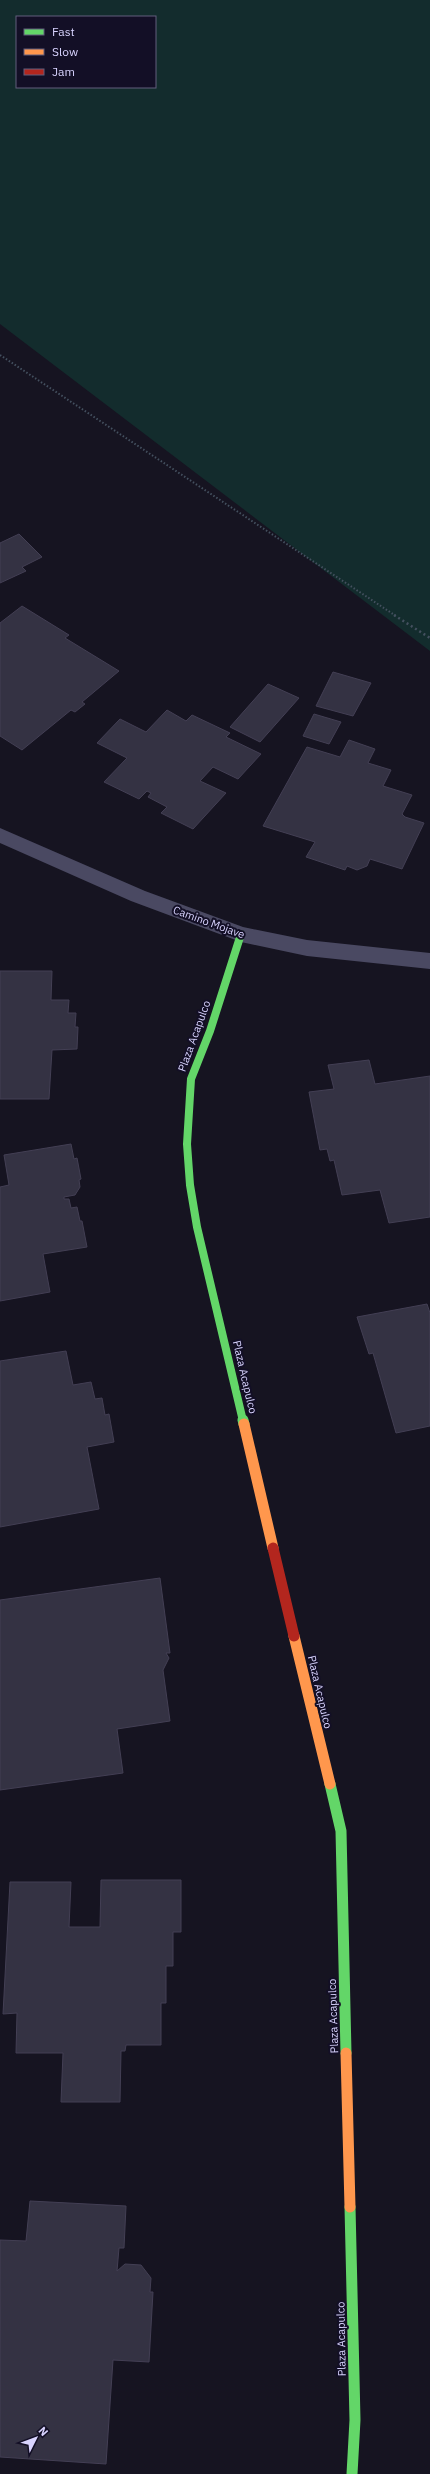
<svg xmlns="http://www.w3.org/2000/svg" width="430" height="2474" font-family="'IBM Plex Sans',sans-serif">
<rect width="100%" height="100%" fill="#161421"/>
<!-- green -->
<path fill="#132c2d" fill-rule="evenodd" d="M0,0h430v651l-430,-327zM17,17h138v70h-138z"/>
<!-- building -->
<path fill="#343243" stroke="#433f54" d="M19,534l23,23 -20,10 4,4 -26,12v-40z
M22,606l47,29 -4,3 54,33 -37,31 3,2 -10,8 -4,-2 -49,40 -22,-14v-113z
M333,672l38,11 -18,33 -37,-10z
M268,684l31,14 -39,44 -30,-15z
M167,710l19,11 6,-6 38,18 -4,4 35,17 -23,25 -25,-12 -13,14 26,12 -33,36 -32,-16 6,-6 -19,-10 3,-4 -4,-2 -8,8 -35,-17 23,-24 -30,-15 23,-24 26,13z
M314,714l27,8 -12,22 -26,-8z
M349,740l26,9 -7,14 23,7 -8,16 29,9 -10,19 3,3 19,6 -22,46 -32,-10 -3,7 -10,4 -10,-4 -2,4 -39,-13 9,-15 -52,-16 44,-79 33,10z
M0,971h52l-1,29h18l-1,13h8l-1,14h3l-1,22 -25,1 -3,49h-49z
M369,1060l6,24 55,-8v141l-41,6 -9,-33 -38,5 -8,-35 -4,1 -3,-12 -7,1 -11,-58 25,-3 -6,-24z
M71,1144l3,15 3,-1 4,21 -2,1 1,7 -5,8 -11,2v2h5l2,9 6,-1 3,14h2l5,26 -44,7 7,38 -50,9v-114l9,-2 -5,-30z
M427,1304l3,9v113l-34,7 -23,-80 -4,1 -12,-37z
M66,1351l7,34 18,-3 4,17 7,-1 3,17 4,-1 5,28 -27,5 12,62 -99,18v-166z
M160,1578l10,75h-4l3,5 -6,12 7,51 -53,8 6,44 -123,17v-190z
M101,1880h80v52h-8v34h-7v37h-5v42h-35l-1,6h-4l-1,51h-59l2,-49h-47l1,-40 -14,1 7,-132h61l-2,45h31z
M30,2201l96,5 -2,42h-5l-2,23 8,-7 16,1 10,13 -1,14h3l-4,70 -36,-2 -7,104 -106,-7v-217l26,1z"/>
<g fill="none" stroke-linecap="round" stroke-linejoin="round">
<!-- path-far1 -->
<path stroke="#44505f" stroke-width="2" stroke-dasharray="1.5 2" stroke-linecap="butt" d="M0,355l396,261"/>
<!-- path -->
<path stroke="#44505f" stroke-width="2.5" stroke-dasharray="2 3" stroke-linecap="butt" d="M394,615l36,23"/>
<!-- street -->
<path fill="#4a4962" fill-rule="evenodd" d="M0,828l145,63 98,36 64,13 123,13v16l-123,-13 -66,-14 -110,-41 -131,-58z"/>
<!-- fast-far1 -->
<path stroke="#63d668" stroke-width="8" d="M241,934l-31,97 -19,48 -4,65 3,41 7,42 46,194"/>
<!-- fast -->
<path stroke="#63d668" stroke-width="11" d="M243,1420l1,4
M330,1784l11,47 5,222
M350,2207l5,213 -3,54"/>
<!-- slow -->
<path stroke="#ff974d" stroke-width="11" d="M244,1424l29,124
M294,1636l36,148
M346,2053l4,154"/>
<!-- jam -->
<path stroke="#b3261e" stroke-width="11" d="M273,1548l21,88"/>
</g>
<g text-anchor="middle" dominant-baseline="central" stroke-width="4" stroke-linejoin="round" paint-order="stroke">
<!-- street labels -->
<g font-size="11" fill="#d9d4ff" stroke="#130f26">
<text transform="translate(209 922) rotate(20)">Camino Mojave</text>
<text transform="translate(194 1036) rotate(-70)">Plaza Acapulco</text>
<text transform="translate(245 1377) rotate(77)">Plaza Acapulco</text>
<text transform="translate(320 1692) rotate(77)">Plaza Acapulco</text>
<text transform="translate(333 2016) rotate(-92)">Plaza Acapulco</text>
<text transform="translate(341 2339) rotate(-91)">Plaza Acapulco</text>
</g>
</g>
<!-- legend -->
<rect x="16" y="16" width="140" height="72" fill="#130f26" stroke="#625e7d"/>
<rect x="24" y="29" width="20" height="6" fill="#63d668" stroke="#625e7d"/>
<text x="52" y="36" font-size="12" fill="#d9d4ff">Fast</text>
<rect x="24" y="49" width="20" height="6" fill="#ff974d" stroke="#625e7d"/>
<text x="52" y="56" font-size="12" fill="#d9d4ff">Slow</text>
<rect x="24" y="69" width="20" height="6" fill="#b3261e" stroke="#625e7d"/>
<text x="52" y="76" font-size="12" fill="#d9d4ff">Jam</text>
<!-- north arrow -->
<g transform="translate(36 2438) rotate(48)" stroke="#130f26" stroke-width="3" paint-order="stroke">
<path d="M0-3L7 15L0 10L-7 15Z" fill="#d9d4ff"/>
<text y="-6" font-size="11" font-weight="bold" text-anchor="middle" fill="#d9d4ff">N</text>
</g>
</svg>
